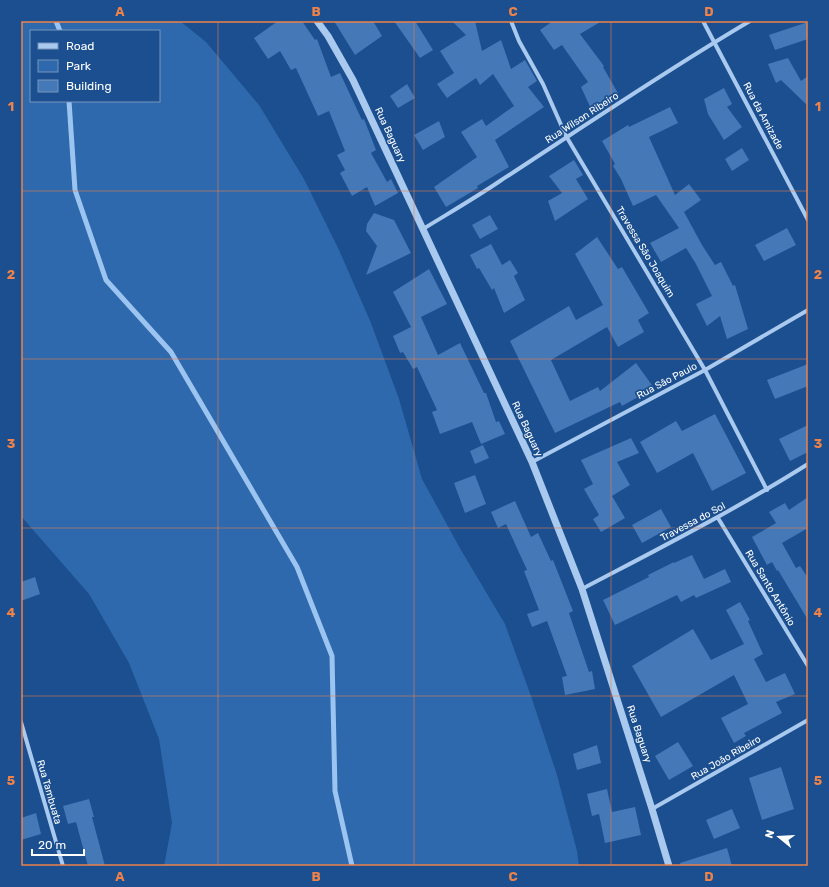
<svg xmlns="http://www.w3.org/2000/svg" width="829" height="887" font-family="Rubik,sans-serif">
<rect width="100%" height="100%" fill="#1b4f8f"/>
<!-- green -->
<path fill="#2e69ad" fill-rule="evenodd" d="M21,21h159l26,21 53,63 45,74 35,71 32,73 28,76 23,80 39,71 44,74 27,75 25,76 20,76 2,15h-415l8,-43 -13,-84 -30,-76 -40,-69 -68,-78zM31,31h128v70h-128z"/>
<g fill="none" stroke-linecap="round" stroke-linejoin="round">
<!-- stream -->
<path stroke="#9cc4f0" stroke-width="5" d="M56,21l4,10
M69,101l6,89 31,90 65,72 126,215 35,89 3,135 17,75"/>
</g>
<!-- building -->
<path fill="#4478b7" d="M278,21h24l13,19 2,-1 14,38 9,-4 22,47 2,-1 12,31 -5,3 16,29 4,-3 7,14 -23,13 -8,-19 -15,9 -12,-23 5,-3 -8,-15 8,-4 -16,-40 -11,5 -22,-48 -5,2 -11,-19 -12,8 -14,-21z
M334,21h39l9,15 -27,19z
M394,21h21l18,29 -13,8z
M452,21h23l7,30 19,-11 10,29 14,-9 12,21 -9,6 16,20 -49,33 14,27 -32,19 1,2 -32,19 -12,-20 43,-30 -16,-25 21,-13 4,7 28,-20 -21,-32 -13,11 -4,-7 -29,20 -10,-14 17,-11 -14,-22 26,-16z
M553,21h49l-22,13 24,32 -1,1 16,28 -27,16 -11,-24 7,-5 -26,-37 -8,5 -14,-20z
M808,22v17l-33,11 -6,-15z
M788,58l13,23 7,-5v30l-27,-26 -5,3 -8,-19z
M407,84l8,14 -17,10 -8,-12z
M724,88l8,16 -5,3 15,20 -18,13 -16,-26 -4,-15z
M670,107l8,16 -29,14 26,58 14,-11 12,16 -17,12 18,33 13,20 6,-3 12,24 2,-1 13,44 -21,10 -7,-23 -13,10 -11,-22 16,-8 -16,-32 -10,-16 -25,14 -11,-19 29,-15 -23,-33 -23,11 -12,-27 -8,-13 2,-2 -13,-23 26,-16 1,2z
M439,121l6,16 -22,13 -9,-15z
M742,148l7,12 -17,11 -7,-12z
M574,160l9,15 -7,4 12,20 -33,22 -7,-20 14,-8 -13,-17z
M374,213l20,7 17,33 -45,22 11,-29 -11,-15 1,-7z
M490,215l8,14 -18,10 -8,-14z
M787,228l9,17 -32,16 -9,-16z
M597,237l21,32 4,-2 27,46 -11,7 6,12 -26,15 -11,-20 -56,33 19,41 28,-14 2,4 36,-28 18,25 -32,18 -2,-4 -65,31 -45,-92 59,-35 7,14 27,-15 -28,-51z
M491,244l11,21 8,-5 8,13 -4,3 11,24 -21,13 -10,-25 -2,2 -13,-22 -2,1 -7,-14z
M429,269l18,35 -26,13 17,38 22,-12 24,50h2l10,29 3,-1 6,13 -24,10 -9,-22 -32,12 -8,-22 5,-2 -20,-43 -4,2 -10,-17 -3,1 -7,-17 18,-9 -18,-35z
M808,364v22l-33,13 -8,-19z
M715,414l31,59 -34,18 -19,-38 -36,20 -17,-31 36,-21 6,10z
M808,425v27l-18,9 -11,-22z
M631,438l8,15 -22,9 13,23 -18,11 13,22 -24,14 -8,-13 6,-4 -15,-26 9,-5 -12,-24z
M483,445l6,13 -14,6 -5,-13z
M475,475l11,29 -21,9 -11,-30z
M808,497v31l-26,15 14,25 4,-2 8,12v42l-30,-50 -1,1 -5,-9 -5,3 -15,-28 24,-14 -7,-11 16,-9 4,7z
M515,501l16,36 7,-4 13,28 2,-1 20,51 -4,2 20,59 3,-1 3,18 -30,6 -3,-18 5,-1 -20,-55 -15,6 -5,-13 12,-4 -15,-39 3,-1 -21,-46 -8,4 -7,-16z
M661,509l10,18 -29,16 -10,-18z
M692,555l12,24 21,-10 6,13 -35,16 -2,-3 -13,7 -4,-7 -62,30 -12,-25 46,-23 -1,-2 26,-13v1z
M35,577l5,17 -19,7v-19z
M740,602l10,18 -2,1 15,33 -9,5 12,23 19,-9 10,21 -19,8 6,11 -38,20 2,3 -12,7 -13,-25 27,-14 -14,-29 -73,42 -29,-51 61,-37 18,31 33,-16 -18,-34z
M678,742l15,24 -24,14 -14,-24z
M597,745l4,18 -24,7 -4,-16z
M781,767l13,42 -32,11 -13,-42z
M607,789l5,23 23,-5 6,28 -36,8 -6,-29 -7,2 -5,-22z
M89,799l5,18h-2l13,49h-17l-12,-44 -8,2 -5,-18z
M732,809l8,19 -26,11 -8,-19z
M36,813l5,21 -20,6v-22z
M727,848l5,18h-51l-1,-3z"/>
<g fill="none" stroke-linecap="round" stroke-linejoin="round">
<!-- minor -->
<path stroke="#a9c9ee" stroke-width="4" d="M511,21l8,20 24,43 23,52 139,234 62,120
M703,21l105,199
M423,229c26,-16 52,-31 77,-48 83,-54 165,-110 250,-160
M532,462l173,-92 103,-60
M718,518l90,148
M582,589c76,-40 153,-79 226,-125
M21,722l42,144
M652,809l156,-89"/>
<!-- tertiary -->
<path stroke="#a9c9ee" stroke-width="7" d="M317,21l11,15 25,44 179,382 50,127 70,220 17,57"/>
</g>
<!-- grid -->
<path fill="none" stroke="#ee8249" stroke-width="1" stroke-opacity="0.55" d="M218,21v845M414,21v845M611,21v845M21,191h787M21,359h787M21,528h787M21,696h787"/>
<g text-anchor="middle" dominant-baseline="central" stroke-width="3.5" stroke-linejoin="round" paint-order="stroke">
<!-- street labels -->
<g font-size="10" fill="#fff" stroke="#1b4f8f">
<text transform="translate(763 116) rotate(62)">Rua da Amizade</text>
<text transform="translate(582 118) rotate(-33)">Rua Wilson Ribeiro</text>
<text transform="translate(390 135) rotate(65)">Rua Baguary</text>
<text transform="translate(645 252) rotate(59)">Travessa São Joaquim</text>
<text transform="translate(667 381) rotate(-28)">Rua São Paulo</text>
<text transform="translate(527 429) rotate(65)">Rua Baguary</text>
<text transform="translate(693 522) rotate(-28)">Travessa do Sol</text>
<text transform="translate(770 588) rotate(59)">Rua Santo Antônio</text>
<text transform="translate(639 734) rotate(72)">Rua Baguary</text>
<text transform="translate(726 758) rotate(-30)">Rua João Ribeiro</text>
<text transform="translate(49 792) rotate(74)">Rua Tambuata</text>
</g>
</g>
<!-- border -->
<rect width="829" height="887" fill="none" stroke="#1b4f8f" stroke-width="44"/>
<!-- legend -->
<rect x="30" y="30" width="130" height="72" fill="#1b4f8f" stroke="#7695bc"/>
<rect x="38" y="43" width="20" height="6" fill="#a9c9ee" stroke="#7695bc"/>
<text x="66" y="50" font-size="12" fill="#ffffff">Road</text>
<rect x="38" y="60" width="20" height="12" fill="#2e69ad" stroke="#7695bc"/>
<text x="66" y="70" font-size="12" fill="#ffffff">Park</text>
<rect x="38" y="80" width="20" height="12" fill="#4478b7" stroke="#7695bc"/>
<text x="66" y="90" font-size="12" fill="#ffffff">Building</text>
<!-- north arrow -->
<g transform="translate(779 837) rotate(288)" stroke="#1b4f8f" stroke-width="3" paint-order="stroke">
<path d="M0-3L7 15L0 10L-7 15Z" fill="#ffffff"/>
<text y="-6" font-size="11" font-weight="bold" text-anchor="middle" fill="#ffffff">N</text>
</g>
<!-- scale -->
<path d="M32 849v6h52v-6" fill="none" stroke="#ffffff" stroke-width="2"/>
<text x="38" y="849" font-size="12" fill="#ffffff" stroke="#1b4f8f" stroke-width="3" paint-order="stroke">20 m</text>
<rect x="22" y="22" width="785" height="843" fill="none" stroke="#ee8249" stroke-width="1.5"/>
<g font-size="13" text-anchor="middle" font-weight="bold" fill="#ee8249">
<text x="120" y="16">A</text>
<text x="316" y="16">B</text>
<text x="513" y="16">C</text>
<text x="709" y="16">D</text>
<text x="11" y="111">1</text>
<text x="818" y="111">1</text>
<text x="11" y="279">2</text>
<text x="818" y="279">2</text>
<text x="11" y="448">3</text>
<text x="818" y="448">3</text>
<text x="11" y="617">4</text>
<text x="818" y="617">4</text>
<text x="11" y="785">5</text>
<text x="818" y="785">5</text>
<text x="120" y="881">A</text>
<text x="316" y="881">B</text>
<text x="513" y="881">C</text>
<text x="709" y="881">D</text>
</g>
</svg>
